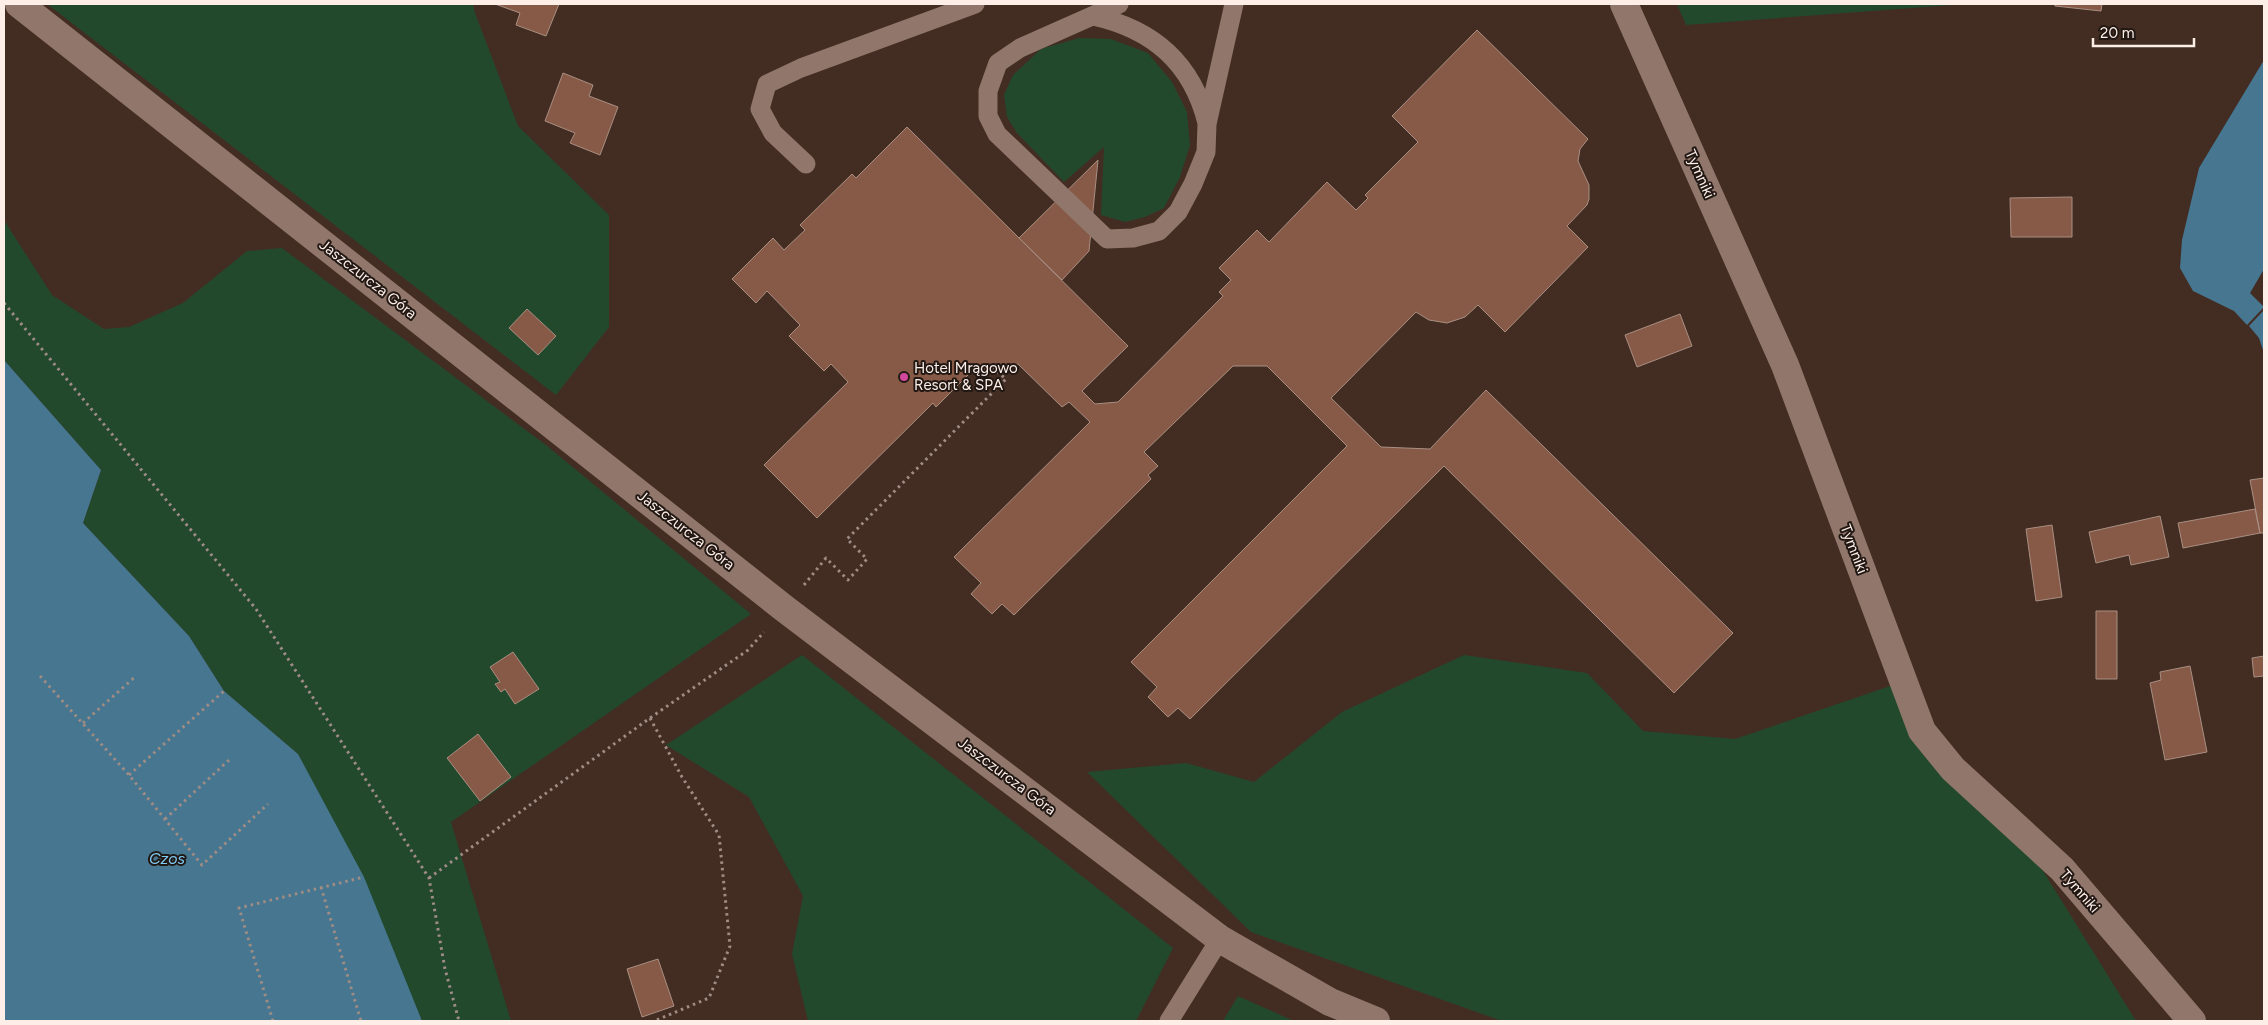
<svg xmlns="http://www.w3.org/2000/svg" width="2268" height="1025" font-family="Figtree,sans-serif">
<rect width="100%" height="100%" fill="#432d23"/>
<!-- green -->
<path fill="#23492d" d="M47,4h426l2,9 43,113 91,89v112l-53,68z
M1677,4h289l-280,21z
M1079,38l32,1 37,14 24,29 15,30 3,33 -10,32 -16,31 -19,9 -20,5 -24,-7 3,-68 -40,35 -47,-49 -10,-16 -3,-22 9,-20 28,-26z
M4,220l48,75 52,34 25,-2 54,-24 64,-52 35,-3 264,197 205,169 -300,208 60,199h-89l-124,-267 -74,-63 -35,-55 -106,-113 18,-53 -97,-110z
M802,655l371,293 -37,73h-328l-16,-67 11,-58 -54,-99 -83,-52z
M1464,655l123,18 56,58 92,8 167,-57 122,158 112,181h-634l-251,-89 -164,-160 99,-9 68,19 88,-70z
M1238,996l56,25h-71z"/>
<!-- water -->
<path fill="#467690" d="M2264,60v209l-14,24 14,14 -17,18 -13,-14 -41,-20 -13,-23 2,-28 17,-72z
M2264,310v43l-5,-15 -10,-12z
M4,360l97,110 -18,53 106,113 35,55 74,63 66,123 58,144h-418z"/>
<!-- building -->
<path fill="#875a47" stroke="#a98e82" d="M495,4h64l-13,32 -30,-11 4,-12z
M2055,4h47l-1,7 -46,-5z
M1477,30l111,109 -8,10 -2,12 11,24v14l-2,6 -20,21 21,21 -83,85 -27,-27 -13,12 -18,6 -18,-3 -13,-8 -85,86 50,49 49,2 56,-59 247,243 -59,60 -230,-227 -254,253 -12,-11 -10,9 -20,-20 9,-10 -26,-25 216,-216 -80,-80h-34l-89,86 14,14 -10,9 3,4 -137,136 -12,-11 -10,10 -21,-20 10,-11 -27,-26 136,-135 -21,-20 -7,5 -44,-43 -13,5h-5l-6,-4 -8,8 -8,-8 -42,42 -3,-4 -116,115 -53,-53 84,-83 -17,-18 -7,7 -35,-35 11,-11 -33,-34 -11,12 -24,-24 41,-41 11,12 21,-20 -5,-5 52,-51 4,4 51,-51 221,219 -46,45 13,13 23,-2 105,-106 -4,-4 12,-12 -12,-12 38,-38 12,12 58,-60 29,28 12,-12 -3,-3 53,-53 -26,-26z
M563,73l30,12 -4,11 29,11 -18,48 -30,-12 5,-10 -30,-12z
M1098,160l-9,91 -27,29 -43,-42z
M2072,197v40h-61l-1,-39z
M527,309l29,27 -18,19 -29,-27z
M1680,314l12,32 -55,21 -12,-32z
M2264,478v55h-4l-10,-53z
M2255,509l5,24 -77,15 -5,-25z
M2160,516l9,41 -38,8 -2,-10 -33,8 -7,-31z
M2052,525l10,72 -26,4 -10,-72z
M2096,611h21v68h-21z
M513,652l26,37 -24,15 -10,-15 -4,3 -6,-8 5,-2 -10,-15z
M2264,656v20l-10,1 -2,-19z
M2190,666l17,86 -42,8 -15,-77 11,-3 -1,-8z
M478,734l33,43 -31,24 -33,-43z
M658,959l16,47 -32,11 -15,-48z"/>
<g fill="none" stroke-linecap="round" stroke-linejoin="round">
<!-- path -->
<path stroke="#9f8c84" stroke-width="3" stroke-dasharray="2.5 4" stroke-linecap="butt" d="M4,303l252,306 173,269 16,91 14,52
M804,585l22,-27 22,22 19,-21 -20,-20 159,-160 -15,-12
M40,676l89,99 73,90 66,-61
M650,718l32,59 37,58 11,111 -21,52 -55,23
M83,723l53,-47
M129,775l95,-84
M165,819l64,-59
M429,878l221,-160 98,-68 16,-18
M321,887l40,134
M273,1021l-34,-113 125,-31"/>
<!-- service -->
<path stroke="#91776b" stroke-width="19" d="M1119,4l-99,44 -22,15 -10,28v25l9,18 110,105 26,-1 26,-7 19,-19 15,-28 13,-32 1,-28 27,-120
M1093,16c60,13 99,47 114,107
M806,164l-33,-31 -13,-24 7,-25 34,-16 174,-64
M1169,1021l51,-82"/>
<!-- minor -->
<path stroke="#91776b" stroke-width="28" d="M19,4l766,605 435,330 110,63 46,19
M1624,4l161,361 137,366 31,38 109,100 130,152"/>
</g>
<!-- markers -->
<circle fill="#d1479c" stroke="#221813" stroke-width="2" cx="904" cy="377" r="5"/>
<g text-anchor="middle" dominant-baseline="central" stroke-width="4" stroke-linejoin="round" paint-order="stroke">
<!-- street labels -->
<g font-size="15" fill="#fdeee8" stroke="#221813">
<text transform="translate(1700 174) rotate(66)">Tymniki</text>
<text transform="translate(368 279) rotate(38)">Jaszczurcza Góra</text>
<text transform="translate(686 530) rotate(38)">Jaszczurcza Góra</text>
<text transform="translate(1854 549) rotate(69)">Tymniki</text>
<text transform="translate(1007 776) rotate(37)">Jaszczurcza Góra</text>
<text transform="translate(2080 891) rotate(49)">Tymniki</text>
</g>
<!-- poi labels -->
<g font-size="15" fill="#fdeee8" stroke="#221813" text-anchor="start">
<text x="914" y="368">Hotel Mrągowo<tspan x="914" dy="17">Resort &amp; SPA</tspan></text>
</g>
<!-- water labels -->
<g font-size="16" font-style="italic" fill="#7dcaf4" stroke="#221813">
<text x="167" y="858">Czos</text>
</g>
</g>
<!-- border -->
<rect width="2268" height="1025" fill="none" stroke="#fdeee8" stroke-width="10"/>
<!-- scale -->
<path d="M2093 38v8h101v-8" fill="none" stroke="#fdeee8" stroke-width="2.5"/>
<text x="2100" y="38" font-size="15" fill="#fdeee8" stroke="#221813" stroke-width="4" paint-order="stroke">20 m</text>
</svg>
